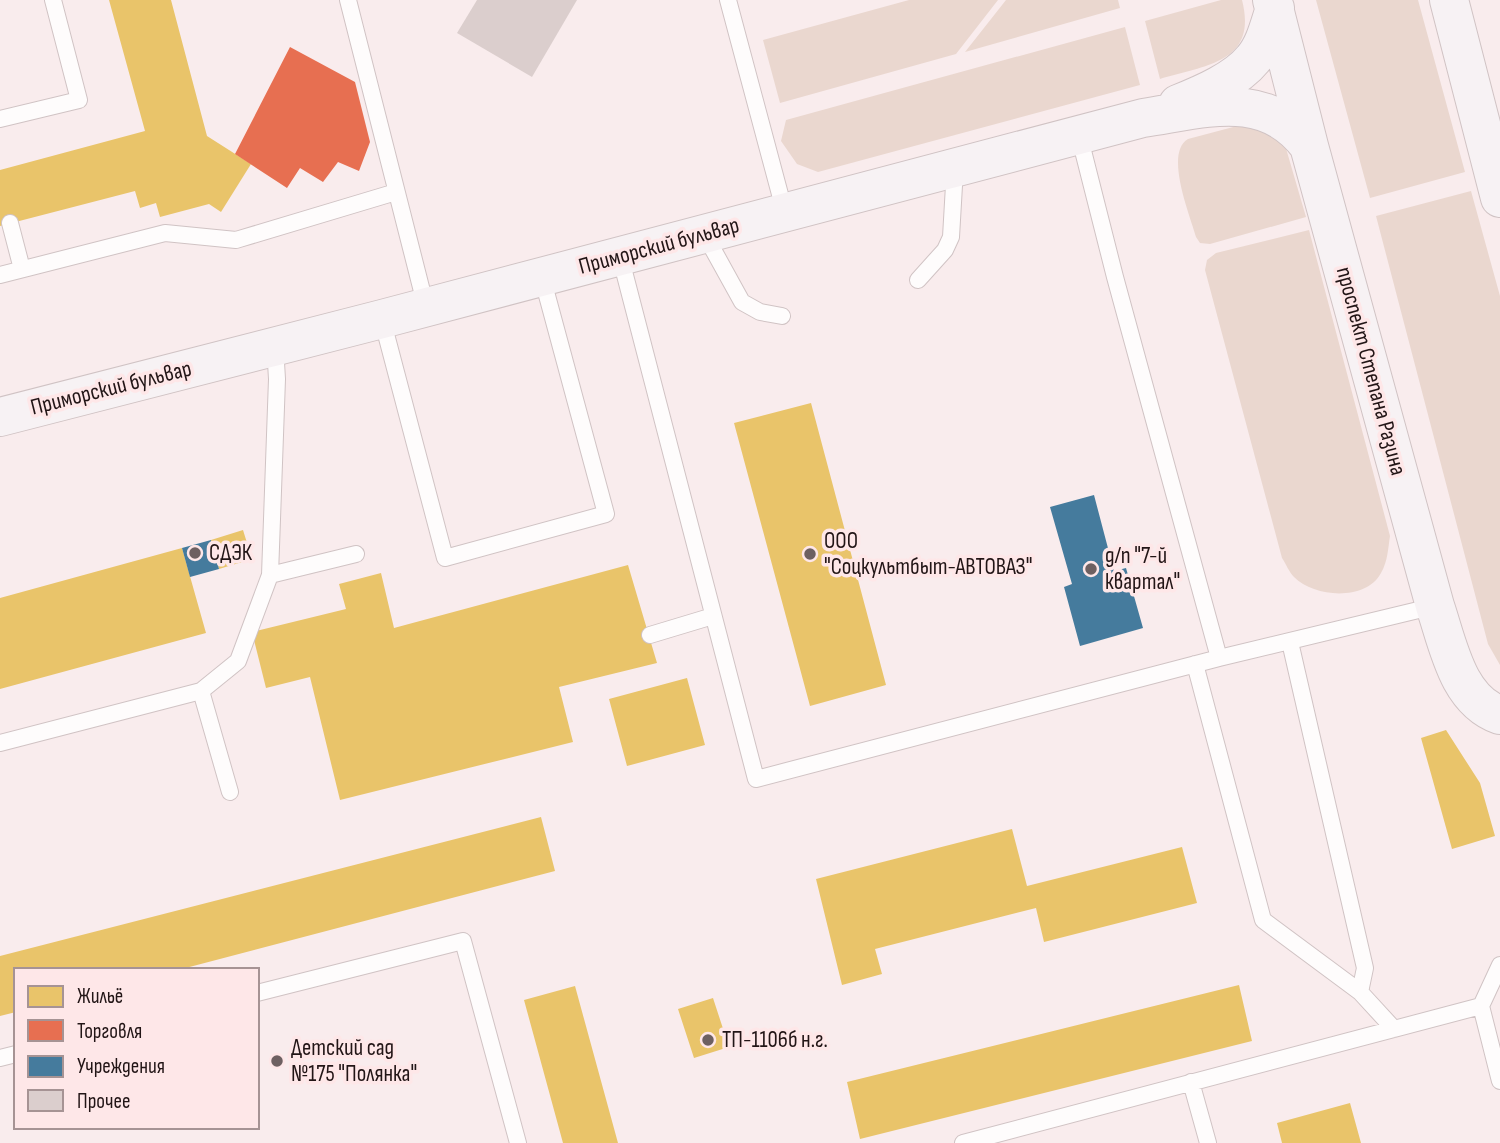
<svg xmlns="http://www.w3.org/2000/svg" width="1500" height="1143" font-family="'Sofia Sans Condensed',sans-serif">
<rect width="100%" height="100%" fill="#f9eced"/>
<!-- green -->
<path fill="#ead7cf" d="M909,0h89l-42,54 -176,49 -17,-63z
M1006,0h112l2,8 -155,44z
M1221,0h21c16,63 -36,65 -82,79l-15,-58z
M1316,0h102l47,172 -95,26z
M1125,27l15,58 -322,87 -21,-8 -16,-23 5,-21z
M1237,126l29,4 19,15 21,72 -96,27 -10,-1 -4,-6c-6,-22 -32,-84 -8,-98z
M1471,191l29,105v369l-12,-21 -112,-428z
M1309,230l81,306c-2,12 -2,25 -9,37 -15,28 -66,25 -87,4 -5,-5 -8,-13 -12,-19l-77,-288 2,-10 9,-7z"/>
<!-- homes -->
<path fill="#e9c46a" d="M109,0h62l36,136 44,28 -30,48 -12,-8 -49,13 -4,-14 -16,5 -5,-17 -135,35v-56l145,-39z
M811,403l75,282 -76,21 -76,-283z
M243,530l9,29 -33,10 -8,-29z
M182,548l24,85 -206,56v-91z
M628,565l29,98 -98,24 14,55 -233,58 -30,-123 -44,11 -14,-56 94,-23 -7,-25 42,-11 13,55z
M687,678l18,67 -78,21 -18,-67z
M1446,730l34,53 15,53 -43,13 -31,-111z
M541,817l14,54 -377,99h-162v42l-16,4v-60z
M1012,829l15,57 155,-39 15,56 -153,39 -8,-34 -161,41 7,25 -40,11 -26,-106z
M1239,985l13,56 -392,98 -13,-57z
M575,986l43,157h-55l-39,-143z
M713,998l16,49 -35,11 -16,-49z
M1350,1103l11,40h-79l-5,-20z"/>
<!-- shops -->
<path fill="#e76f51" d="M290,47l65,35 15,60 -11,29 -21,-9 -15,20 -23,-14 -13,20 -52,-34z"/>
<!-- public -->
<path fill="#457b9d" d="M1094,495l20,76 12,-3 17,60 -63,18 -16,-59 8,-3 -22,-77z
M211,540l8,29 -29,8 -8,-29z"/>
<!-- building -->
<path fill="#dbcecd" d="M477,0h100l-45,77 -75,-44z"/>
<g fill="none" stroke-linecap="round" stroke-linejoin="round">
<!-- lane casing -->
<g stroke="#d0c3c4" stroke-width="18">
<path id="lane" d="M348,0l78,307
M728,0l57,213
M0,119l79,-19 -26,-100
M1079,135l36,142 104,381 216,-52
M10,223l12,46
M705,235l37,67 18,10 22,4
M620,256l136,523 463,-121
M0,275l165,-42 71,7 160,-48
M918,280l27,-30 6,-13 4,-69
M382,319l63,239 161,-44 -64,-237
M270,575l86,-21
M650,635l63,-19
M1290,642l75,326 -5,24
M1195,664l68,256 97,72 34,37
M201,691l29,101
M0,743l201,-52 37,-30 32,-86 7,-196 -2,-33
M1500,965l-19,41 19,75
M257,993l206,-52 55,202
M0,1058l16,-4
M1191,1082l17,61
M963,1143l518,-137"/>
</g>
<!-- secondary casing -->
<g stroke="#d0c3c4" stroke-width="40">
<path id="secondary" d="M1272,0l37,146 126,460c13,38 22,94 65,109
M1449,0l51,198
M1178,104c25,-10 58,-24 75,-45 12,-14 16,-33 22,-51
M0,417l382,-98 761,-201c62,-9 123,-30 166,28"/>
</g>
<!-- lane -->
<use href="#lane" stroke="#fefcfc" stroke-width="16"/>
<!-- secondary -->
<use href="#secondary" stroke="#f7f2f4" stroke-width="38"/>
</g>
<!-- markers -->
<g fill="#6d6061" stroke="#fee7e8" stroke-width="2.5">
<circle cx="195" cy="553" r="7"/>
<circle cx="810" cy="554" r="7"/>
<circle cx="1091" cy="569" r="7"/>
<circle cx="708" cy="1040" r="7"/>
<circle cx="277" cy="1061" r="7"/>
</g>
<g text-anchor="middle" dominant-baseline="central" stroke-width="7" stroke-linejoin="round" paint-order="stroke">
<!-- street labels -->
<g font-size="23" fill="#221516" stroke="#fee7e8">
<text transform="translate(659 246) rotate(-15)">Приморский бульвар</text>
<text transform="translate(1371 371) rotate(75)">проспект Степана Разина</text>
<text transform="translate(111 388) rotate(-14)">Приморский бульвар</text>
</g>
<!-- poi labels -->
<g font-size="23" fill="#221516" stroke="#fee7e8" text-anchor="start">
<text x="824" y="541">ООО<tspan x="824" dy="26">"Соцкультбыт-АВТОВАЗ"</tspan></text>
<text x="209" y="553">СДЭК</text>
<text x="1105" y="556">д/п "7-й<tspan x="1105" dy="26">квартал"</tspan></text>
<text x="722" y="1040">ТП-1106б н.г.</text>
<text x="291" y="1048">Детский сад<tspan x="291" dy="26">№175 "Полянка"</tspan></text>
</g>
</g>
<!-- legend -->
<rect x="14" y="968" width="245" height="161" fill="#fee7e8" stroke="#a69394" stroke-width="2"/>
<rect x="28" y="986" width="35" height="21" fill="#e9c46a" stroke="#a69394" stroke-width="2"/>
<text x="77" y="1003" font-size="21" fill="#221516">Жильё</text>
<rect x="28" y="1020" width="35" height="21" fill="#e76f51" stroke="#a69394" stroke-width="2"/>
<text x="77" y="1038" font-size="21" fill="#221516">Торговля</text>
<rect x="28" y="1056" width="35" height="21" fill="#457b9d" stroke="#a69394" stroke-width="2"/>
<text x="77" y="1073" font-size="21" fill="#221516">Учреждения</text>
<rect x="28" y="1090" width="35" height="21" fill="#dbcecd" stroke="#a69394" stroke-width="2"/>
<text x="77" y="1108" font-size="21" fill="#221516">Прочее</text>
</svg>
